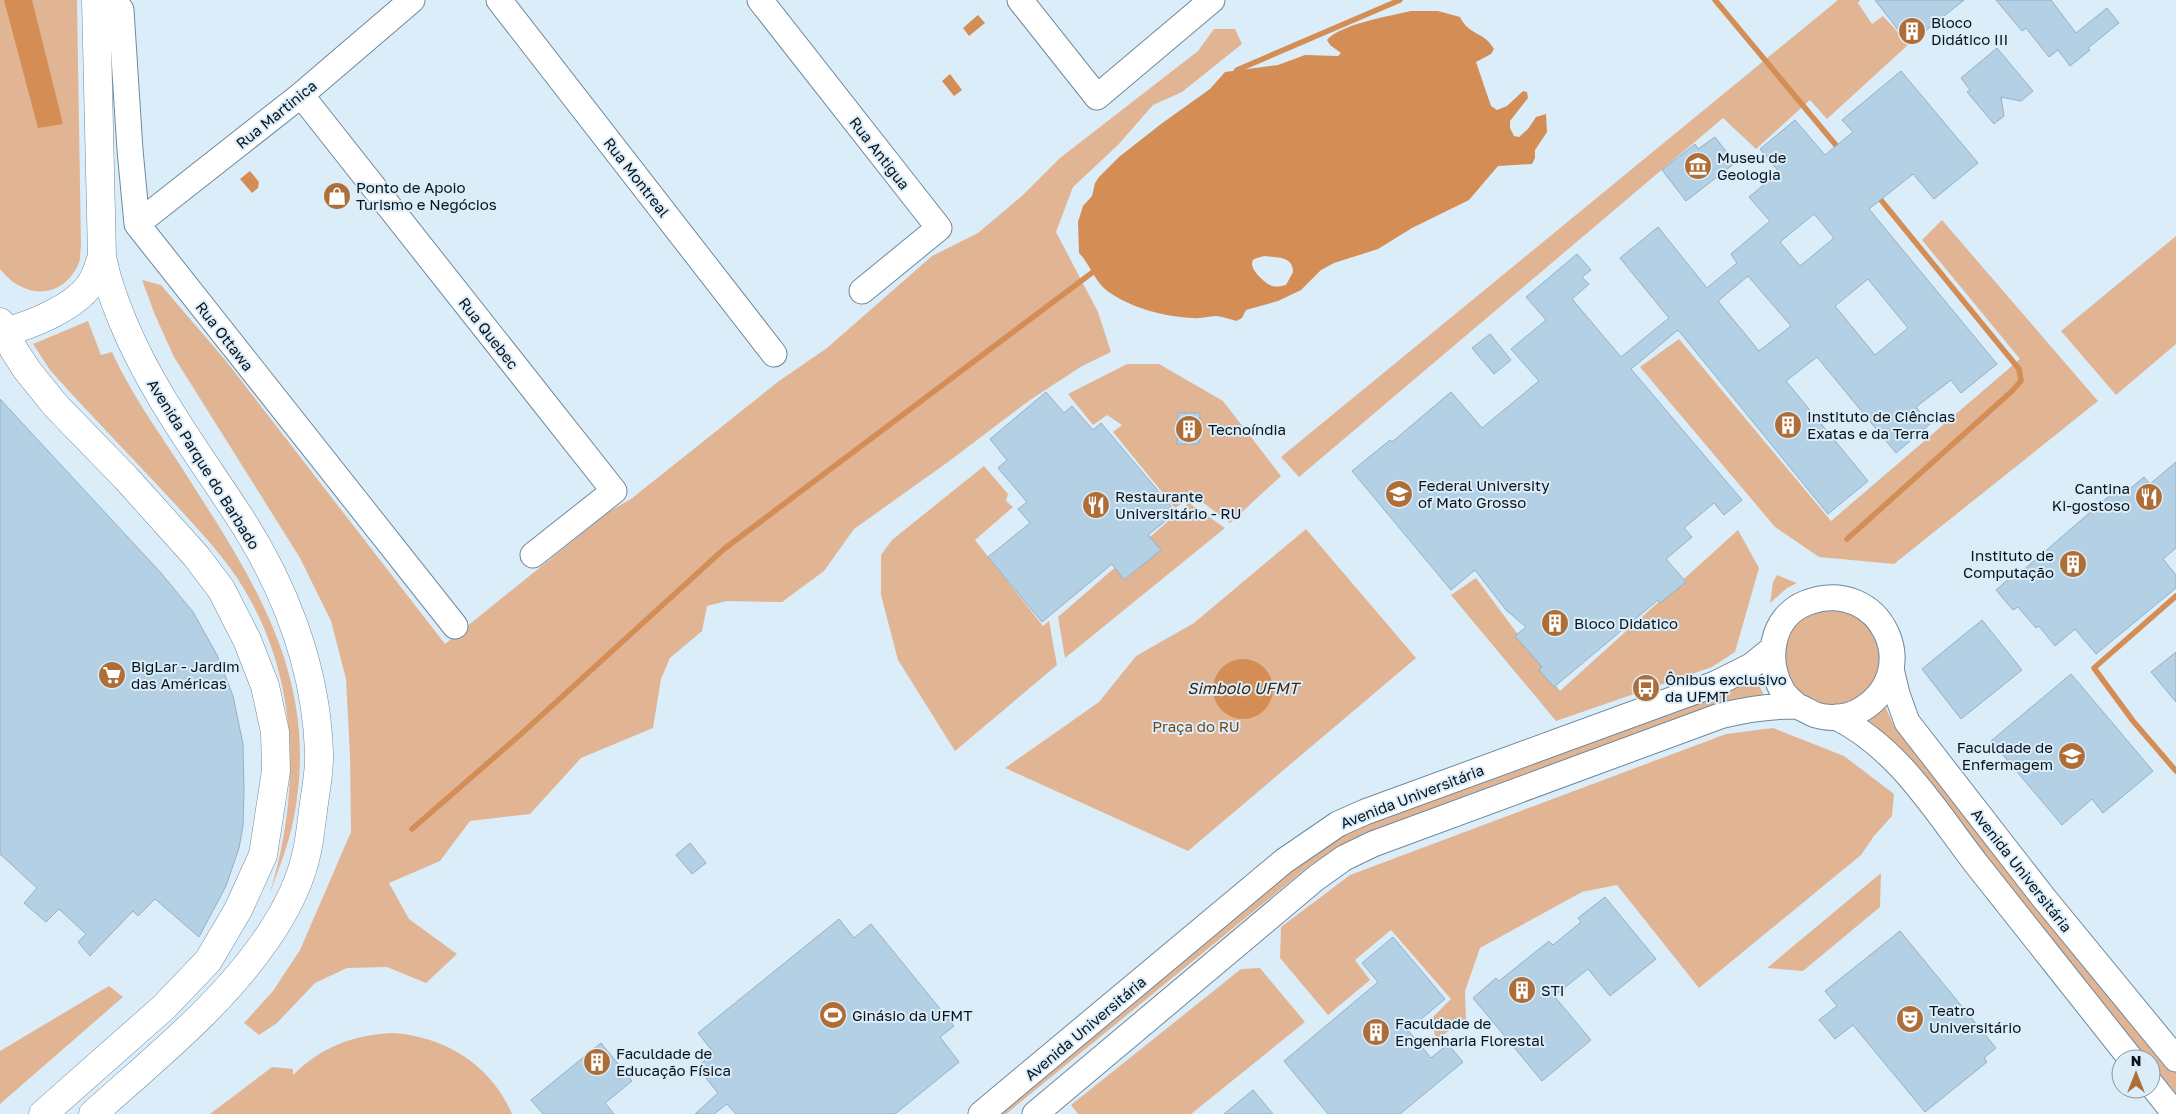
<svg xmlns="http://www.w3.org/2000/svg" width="2176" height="1114" font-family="'Golos Text',sans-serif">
<rect width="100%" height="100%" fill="#dcedfa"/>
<!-- green -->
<path fill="#e1b594" d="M0,0h77l4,246c-1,6 0,14 -3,19 -17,36 -56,33 -78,4z
M1838,0h22l-2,3 14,21 11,-8 26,28 -82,75 -17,-19 -54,49 -33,-31 -424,359 -18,-20z
M1214,29h21l7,15 -60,48 -29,13 -35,40 -45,42 -17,45 42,80 13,40 -29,14 -52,34 -82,62 -94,67 -30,42 -42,31 -55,-1 -20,5 -5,25 -32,27 -9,21 -8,49 -72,30 -51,56 -60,7 -30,40 -51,22 20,36 48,35 -31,29 -39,-16 -40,1 -32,15 -38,40 -18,12 -15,-12 29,-32 27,-41 51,-118 -1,-77 -4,-76 -15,-58 -31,-63 -126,-201 -19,-42 -13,-35 19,5 65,76 219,283 165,-133 21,-12 148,-118 48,-33 105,-92 46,-23 45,-38 37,-37 138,-107z
M1942,220l156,181 -204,163 -75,-7 -44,-30 -135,-160 39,-28 152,182 189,-162 -98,-119z
M2176,236v108l-60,51 -55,-64z
M88,321l13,34 11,-3c18,40 44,76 68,113 72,113 141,211 114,352 -5,27 -15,51 -24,76 33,-108 29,-231 -40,-325 -16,-22 -35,-42 -54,-63 -36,-39 -73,-77 -108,-115l-18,-20 -17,-26z
M1127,364h32l64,37 58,75 -51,47 -37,-28 -18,13 -62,-76 9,-7 -15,-10 -14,10 -25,-31z
M984,466l24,28 -2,7 7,6 -38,33 68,86 6,-5 8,44 -102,86 -57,-91 -17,-65v-40l11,-15z
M1189,503l36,25 -160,130 -7,-41z
M1306,529l110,129 -228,193 -183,-83 94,-66 37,-46 58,-33z
M1738,530l21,38 -24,84 -23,15 -156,54 -105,-126 25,-17 84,113z
M1777,575l20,8 -10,5 -17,15 3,-21z
M1782 658a49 49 0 1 1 98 0a49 49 0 1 1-98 0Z
M1756,678l9,20 -433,152 -23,16 -303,248h-18l331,-273z
M1885,706l9,20 22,29 260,317v22l-25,-31v-4h-3l-235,-288 -57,-51z
M1773,728l71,28 50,38 -2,22 -18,20 -13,19 -162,133 -82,-103 -35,7 -102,56 -15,43 1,28 -30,21 -5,-21 20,-20 -60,-69 -36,30 15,20 -42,35 -48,-57 1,-31 69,-52 376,-141z
M1881,873l-1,34 -77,64 -36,-3z
M1260,968l45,54 -114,92h-113l-7,-9 170,-136z
M109,986l14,11 -123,107v-53z
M392,1033c53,3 99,32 120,81h-302l62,-47 21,2v6c28,-28 60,-40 99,-42z"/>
<!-- water -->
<path fill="#d38d55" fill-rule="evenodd" d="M4,0h28l31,124 -25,4z
M1411,11h27l22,6c9,19 24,14 34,32l-3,5 -15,8 15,44 6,4 10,-4 16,-15 4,1 1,6 -18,23v7l4,8 5,1 9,-8 8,-12 10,-3 1,18 -12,18v8l-3,6 -34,2 -29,34 -57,28 -34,21 -44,14 -13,7 -20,20 -23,11 -32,9 -4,8 -6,3c-6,-2 -12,-4 -19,-5 -7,0 -15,3 -23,2 -29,-1 -64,-10 -88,-28 -12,-10 -16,-26 -27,-37l-1,-31 5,-16 9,-10 3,-13 4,-6 20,-20 42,-33 49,-35 15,-17 53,-7 27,-10 33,1 3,-3 -11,-8 -3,-5c14,-16 62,-24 84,-29zM1264,256c12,2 29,-1 29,16l-7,13c-5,1 -11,3 -16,0 -6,-3 -22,-17 -17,-25 2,-2 8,-3 11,-4z
M978,15l7,8 -16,13 -6,-8z
M950,74l12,16 -8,6 -12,-15z
M250,171l9,11 -1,6 -6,5 -12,-14z
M1213 689a30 30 0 1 1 60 0a30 30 0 1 1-60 0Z"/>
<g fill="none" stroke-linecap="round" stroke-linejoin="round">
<!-- stream -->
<path stroke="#d38d55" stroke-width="5.5" d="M1715,0l125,150
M1233,76l4,-6 163,-70
M1847,539l165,-148 9,-10 -2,-12 -143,-175
M2176,596l-82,72 39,53 43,50
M412,829l108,-94 204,-186 369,-277 4,-6"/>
</g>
<!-- building -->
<path fill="#b4d0e5" stroke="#94b0c4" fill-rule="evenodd" d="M1875,0h89l-55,44z
M1996,0h55l25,33 31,-25 12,15 -31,25 2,2 -20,16 -12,-16 -9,7 -23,-29 -4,3z
M1997,48l36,43 -12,10 -20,-4 3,19 -10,8 -27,-32 3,-2 -9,-12z
M1901,71l77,92 -44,36 -21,-25 -44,35 128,155 -36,29 -10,-13 -35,27 14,17 -34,29 -79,-96 -31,24 82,100 -40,33 -150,-184 -47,39 111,131 -18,15 -10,-12 -30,25 8,9 -26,22 20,23 -26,21 -2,-3 -104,87 -15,-17 3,-3 -27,-31 11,-9 -20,-17 -31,-40 -24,20 -99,-119 38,-31 2,2 59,-50 31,36 57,-47 -28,-32 35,-29 -20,-23 51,-43 14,16 -9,7 7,7 -17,15 49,58 48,-39 -49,-60 38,-31 49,61 30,-25 -6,-9 39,-33 -21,-24 30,-25 -19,-23 35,-29 30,35 28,-23 -11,-12zM1814,214l20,24 -34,28 -20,-24zM1748,276l43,50 -32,25 -41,-50zM1868,279l40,49 -33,27 -40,-49z
M1715,137l20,26 -49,38 -24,-31 33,-26 3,5z
M1490,334l21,26 -17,14 -22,-26z
M1046,392l18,21 8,-7 21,24 8,-7 75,89 -28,23 13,15 -37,30 -12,-16 -70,58 -54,-65 42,-34 -12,-14 9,-7 -29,-34 9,-8 -17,-21z
M0,399l161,174 32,39 24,43 16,41 10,48 1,47 -1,35 -4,22 -13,38 -27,51 -44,-38 -17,17 -5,-5 -43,45 -12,-14 8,-8 -27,-25 -13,13 -22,-19 13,-15 -37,-34z
M1178,413h22l-1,31h-22z
M2176,462v86l-13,11 13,16v13l-80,66 -21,-25 -20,17 -16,-20 -3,2 -18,-21 -5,3 -17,-20 23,-20 2,2 95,-82 5,6 23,-19 6,7z
M1982,620l40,50 -61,49 -39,-50z
M2176,652v50l-25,-30z
M2071,674l82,97 -50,42 -11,-14 -30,26 -71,-84z
M690,843l16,20 -14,11 -16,-19z
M1605,897l51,62 -46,37 -22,-27 -34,27 37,44 -49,41 -69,-83 23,-20 3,3 50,-40 4,4 28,-23 -3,-4z
M839,919l15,19 17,-14 83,102 -14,11 19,25 -64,52h-159l-9,-10 -13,10h-19l23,-21 -21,-26 17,-14 -16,-20z
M1900,931l96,117 -12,10 3,4 -62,50 -72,-87 -18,14 -16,-19 18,-14 -12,-15z
M1393,937l52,62 -37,31 23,28 17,-14 15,18 -63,52h-72l-44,-53 94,-79 -16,-19z
M601,1043l31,38 -27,22 9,11h-71l-12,-14z
M1253,1090l20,24h-49z"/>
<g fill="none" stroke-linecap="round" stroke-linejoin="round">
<!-- minor casing -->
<g stroke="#6f899d" stroke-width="27">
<path id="minor" d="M114,0l7,10 9,140 7,74 318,402
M499,0l275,354
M760,0l179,228 -77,63
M1020,0l77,97 115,-97
M301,95l313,396 -81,64
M137,224l164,-129 111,-95
M1891,669l6,25 10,28 136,175 133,162
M1836,717c64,32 100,95 142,149 51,64 102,129 153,193
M2151,1084l24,30
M981,1114l303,-253 54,-37 27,-12 350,-128 36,-18 20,-16
M1035,1114l281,-236 28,-20 29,-14 347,-128c23,-6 51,-10 75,-10 8,1 14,7 21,9 12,4 29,3 41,-3 71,-37 24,-138 -51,-109 -35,14 -41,57 -24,87 3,6 10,11 15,16"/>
</g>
<!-- major casing -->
<g stroke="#6f899d" stroke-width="29">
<path id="major" d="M0,322l14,28 13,20 29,36 70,72 70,78 25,33 26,51 18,46 10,46 1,39 -13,84 -25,55 -30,51 -44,46 -121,107
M4,332c28,-7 69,-24 86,-47 6,-9 9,-19 12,-29
M93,1114c61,-55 129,-109 175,-177 17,-25 33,-56 39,-86 3,-13 4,-27 6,-40 2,-19 7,-39 6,-59 -3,-87 -36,-170 -84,-242 -40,-61 -84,-120 -112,-188 -9,-22 -17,-43 -21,-66l-6,-256"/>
</g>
<!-- minor -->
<use href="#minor" stroke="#fff" stroke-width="25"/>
<!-- major -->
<use href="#major" stroke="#fff" stroke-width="28"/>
</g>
<!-- icons -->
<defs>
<g id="building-disc" transform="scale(1.4375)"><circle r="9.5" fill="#af6e37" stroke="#dcedfa"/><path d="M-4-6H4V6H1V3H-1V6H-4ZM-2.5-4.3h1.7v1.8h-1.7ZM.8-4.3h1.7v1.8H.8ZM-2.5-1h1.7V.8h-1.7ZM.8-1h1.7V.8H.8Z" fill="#fff"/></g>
<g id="museum-disc" transform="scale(1.4375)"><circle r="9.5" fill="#af6e37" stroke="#dcedfa"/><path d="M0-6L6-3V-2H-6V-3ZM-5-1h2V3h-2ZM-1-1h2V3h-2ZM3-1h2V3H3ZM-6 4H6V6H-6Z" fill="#fff"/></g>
<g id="shop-disc" transform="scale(1.4375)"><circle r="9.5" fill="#af6e37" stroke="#dcedfa"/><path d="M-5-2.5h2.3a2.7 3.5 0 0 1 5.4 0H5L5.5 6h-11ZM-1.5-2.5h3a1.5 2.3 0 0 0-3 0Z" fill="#fff"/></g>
<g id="university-disc" transform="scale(1.4375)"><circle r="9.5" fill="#af6e37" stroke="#dcedfa"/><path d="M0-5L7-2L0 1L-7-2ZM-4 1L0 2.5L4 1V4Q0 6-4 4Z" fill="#fff"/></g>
<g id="restaurant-disc" transform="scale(1.4375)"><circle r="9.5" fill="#af6e37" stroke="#dcedfa"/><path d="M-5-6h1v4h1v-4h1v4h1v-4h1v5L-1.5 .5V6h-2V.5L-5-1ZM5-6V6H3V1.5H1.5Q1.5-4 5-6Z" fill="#fff"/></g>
<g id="supermarket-disc" transform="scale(1.4375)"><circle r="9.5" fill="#af6e37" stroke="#dcedfa"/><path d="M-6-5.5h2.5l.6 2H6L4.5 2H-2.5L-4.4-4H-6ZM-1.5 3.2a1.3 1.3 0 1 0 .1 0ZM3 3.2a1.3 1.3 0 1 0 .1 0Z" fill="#fff"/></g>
<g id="bus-disc" transform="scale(1.4375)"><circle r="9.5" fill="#af6e37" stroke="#dcedfa"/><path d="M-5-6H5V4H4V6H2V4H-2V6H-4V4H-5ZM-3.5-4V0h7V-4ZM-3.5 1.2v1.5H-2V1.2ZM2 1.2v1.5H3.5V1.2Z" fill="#fff"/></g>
<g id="stadium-disc" transform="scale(1.4375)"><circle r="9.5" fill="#af6e37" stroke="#dcedfa"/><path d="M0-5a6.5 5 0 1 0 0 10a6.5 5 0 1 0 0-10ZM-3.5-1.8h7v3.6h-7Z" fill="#fff"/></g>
<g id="theatre-disc" transform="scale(1.4375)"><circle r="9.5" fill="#af6e37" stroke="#dcedfa"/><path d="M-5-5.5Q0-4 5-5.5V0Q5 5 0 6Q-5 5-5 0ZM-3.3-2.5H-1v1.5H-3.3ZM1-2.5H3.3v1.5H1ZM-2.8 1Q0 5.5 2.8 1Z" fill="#fff"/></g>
</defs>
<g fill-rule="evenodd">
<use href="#building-disc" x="1912" y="31"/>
<use href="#museum-disc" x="1698" y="166"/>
<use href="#shop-disc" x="337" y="196"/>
<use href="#building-disc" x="1788" y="425"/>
<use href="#building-disc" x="1189" y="429"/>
<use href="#university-disc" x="1399" y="494"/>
<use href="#restaurant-disc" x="2149" y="497"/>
<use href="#restaurant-disc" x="1096" y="505"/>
<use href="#building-disc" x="2073" y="564"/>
<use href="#building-disc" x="1555" y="623"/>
<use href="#supermarket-disc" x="112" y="675"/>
<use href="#bus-disc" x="1646" y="688"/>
<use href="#university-disc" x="2072" y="756"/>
<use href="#building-disc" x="1522" y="990"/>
<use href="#stadium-disc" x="833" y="1015"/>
<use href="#theatre-disc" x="1910" y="1019"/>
<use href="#building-disc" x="1376" y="1032"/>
<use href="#building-disc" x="597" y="1062"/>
</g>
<g text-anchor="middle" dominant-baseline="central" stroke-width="4" stroke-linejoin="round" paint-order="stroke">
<!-- poi labels -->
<g font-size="15" fill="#09131b" stroke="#dcedfa" text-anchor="start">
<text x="1931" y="22">Bloco<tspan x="1931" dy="17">Didático III</tspan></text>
<text x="1717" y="157">Museu de<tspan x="1717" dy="17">Geologia</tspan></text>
<text x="356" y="187">Ponto de Apoio<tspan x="356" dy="17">Turismo e Negócios</tspan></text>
<text x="1807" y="416">Instituto de Ciências<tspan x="1807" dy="17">Exatas e da Terra</tspan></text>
<text x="1208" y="429">Tecnoíndia</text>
<text x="1418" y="485">Federal University<tspan x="1418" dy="17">of Mato Grosso</tspan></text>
<text x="2130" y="488" text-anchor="end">Cantina<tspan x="2130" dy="17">Ki-gostoso</tspan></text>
<text x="1115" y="496">Restaurante<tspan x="1115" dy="17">Universitário - RU</tspan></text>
<text x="2054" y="555" text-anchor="end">Instituto de<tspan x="2054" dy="17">Computação</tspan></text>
<text x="1574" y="623">Bloco Didatico</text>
<text x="131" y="666">BigLar - Jardim<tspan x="131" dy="17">das Américas</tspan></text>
<text x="1665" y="679">Ônibus exclusivo<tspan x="1665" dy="17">da UFMT</tspan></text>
<text x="2053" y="747" text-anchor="end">Faculdade de<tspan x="2053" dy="17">Enfermagem</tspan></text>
<text x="1541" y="990">STI</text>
<text x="1929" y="1010">Teatro<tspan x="1929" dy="17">Universitário</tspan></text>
<text x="852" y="1015">Ginásio da UFMT</text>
<text x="1395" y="1023">Faculdade de<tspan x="1395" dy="17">Engenharia Florestal</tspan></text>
<text x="616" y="1053">Faculdade de<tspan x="616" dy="17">Educação Física</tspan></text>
</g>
<!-- street labels -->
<g font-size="15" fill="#09131b" stroke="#dcedfa">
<text transform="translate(276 114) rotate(-39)">Rua Martinica</text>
<text transform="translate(880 153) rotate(52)">Rua Antigua</text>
<text transform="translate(637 177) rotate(52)">Rua Montreal</text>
<text transform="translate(489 333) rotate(52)">Rua Quebec</text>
<text transform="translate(225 336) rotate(52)">Rua Ottawa</text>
<text transform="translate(204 464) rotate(58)">Avenida Parque do Barbado</text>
<text transform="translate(1412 796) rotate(-21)">Avenida Universitária</text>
<text transform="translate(2022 870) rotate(52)">Avenida Universitária</text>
<text transform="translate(1085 1028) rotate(-40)">Avenida Universitária</text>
</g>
<!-- park labels -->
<g font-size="15" fill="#76471d" stroke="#dcedfa">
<text x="1196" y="726">Praça do RU</text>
</g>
<!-- water labels -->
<g font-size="16" font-style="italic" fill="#43270e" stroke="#dcedfa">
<text x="1243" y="688">Simbolo UFMT</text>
</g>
</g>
<!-- north arrow -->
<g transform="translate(2136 1074)"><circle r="24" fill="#dcedfa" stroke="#8896a1"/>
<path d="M0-4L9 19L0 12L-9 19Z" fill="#af6e37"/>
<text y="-8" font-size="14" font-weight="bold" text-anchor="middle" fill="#09131b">N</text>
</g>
</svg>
